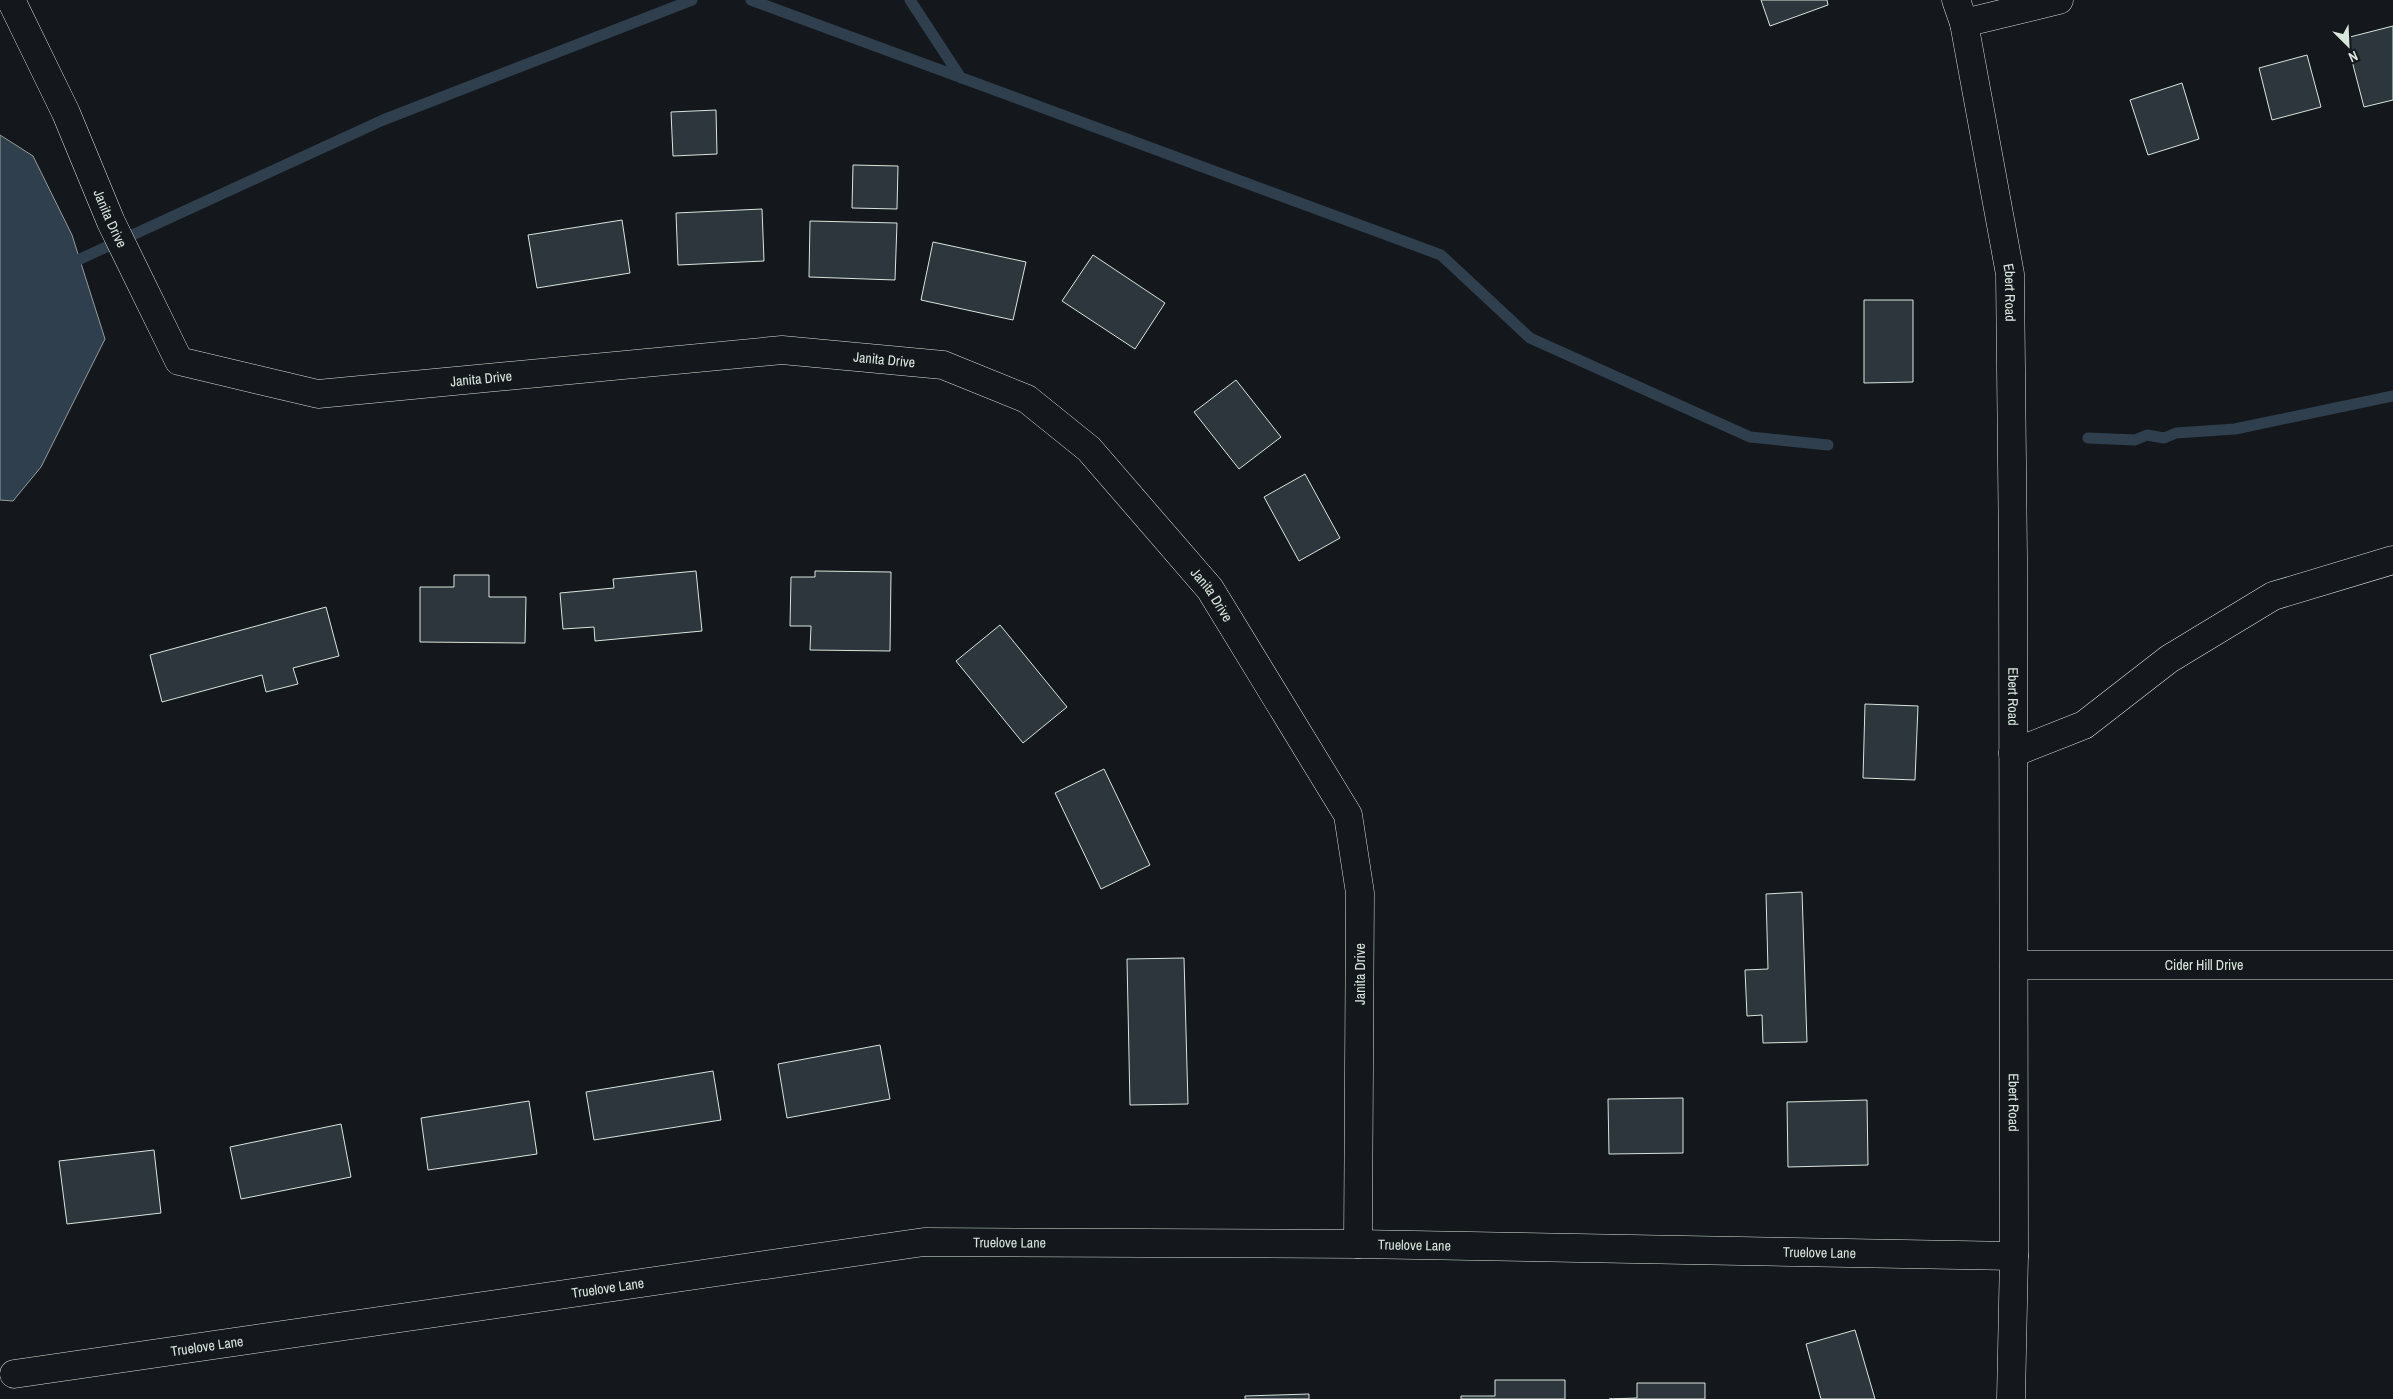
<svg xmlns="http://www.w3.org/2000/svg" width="2393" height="1399" font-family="'Archivo Narrow',sans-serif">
<rect width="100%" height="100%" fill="#14181c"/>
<!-- water -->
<path fill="#2f3f4d" stroke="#939e99" d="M0,135l33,21 39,79 33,104 -64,128 -28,34 -13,-1z"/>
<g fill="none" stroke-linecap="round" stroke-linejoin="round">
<!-- stream -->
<path stroke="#2f3f4d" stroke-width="11" d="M751,0l690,255 89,83 220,99 78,8
M910,0l51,78
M67,265l316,-145 309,-120
M2088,438l47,2 12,-5 17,3 12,-5 59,-4 158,-33"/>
</g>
<!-- building -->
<path fill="#2c363c" stroke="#d8e6dc" d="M1761,0h66l1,5 -58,21z
M2393,26v74l-29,7 -18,-69z
M2307,55l14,52 -49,13 -13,-52z
M2182,83l17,56 -51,16 -18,-55z
M716,110l1,44 -44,2 -2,-44z
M853,165l45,1 -1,43 -45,-1z
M762,209l2,52 -86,4 -2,-52z
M622,220l8,53 -93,15 -9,-53z
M810,221l87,2 -2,57 -86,-3z
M933,242l93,20 -13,58 -92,-20z
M1093,255l72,48 -30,46 -73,-48z
M1864,300h49v82l-49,1z
M1236,380l45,57 -42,32 -45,-57z
M1305,474l35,64 -41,23 -35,-64z
M696,571l6,60 -107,10 -1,-14 -31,2 -3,-36 54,-5 -1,-9z
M815,571l76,1 -1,79 -80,-1 1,-24h-21l1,-49h24z
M454,575h35v22h37l-1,46 -105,-1v-55h34z
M326,607l13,49 -46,12 5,16 -32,8 -4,-17 -100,27 -12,-47z
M1000,625l67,82 -44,36 -67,-82z
M1865,704l53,2 -3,74 -52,-2z
M1104,769l46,96 -49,24 -46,-96z
M1802,892l5,150 -44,1 -1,-28 -15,1 -2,-46 23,-1 -2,-75z
M1184,958l4,146 -58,1 -3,-146z
M880,1045l10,54 -103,19 -9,-54z
M713,1071l8,49 -127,20 -8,-48z
M1683,1098v55l-74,1 -1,-55z
M1867,1100l1,65 -80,2 -1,-65z
M529,1101l8,53 -109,16 -7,-52z
M341,1124l10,53 -110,22 -11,-52z
M154,1150l7,63 -94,11 -8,-63z
M1855,1330l20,69h-54l-15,-55z
M1495,1380h70v19h-104v-3h34z
M1637,1383h68v16h-96l28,-1z
M1309,1394v5h-64v-3z"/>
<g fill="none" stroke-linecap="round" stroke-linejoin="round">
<!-- minor casing -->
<g stroke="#d8e6dc" stroke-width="29">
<g id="minor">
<path id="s1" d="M11,0l55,113 45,109 68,139 139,33 464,-44 161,15 84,34 62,50 121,140 138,226 12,78 -2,351"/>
<path d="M1964,23l95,-23"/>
<path d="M2013,753l71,-28 85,-66 104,-63 120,-36"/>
<path id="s2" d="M2014,965h379"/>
<path id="s3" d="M14,1374l910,-132 434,2 656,12"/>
</g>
</g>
<!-- major casing -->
<g stroke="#d8e6dc" stroke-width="29">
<g id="major">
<path id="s4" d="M1956,0l8,23 46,251 3,283 1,699 -3,143"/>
</g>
</g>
<!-- minor -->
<use href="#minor" stroke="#14181c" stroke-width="28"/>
<!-- major -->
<use href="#major" stroke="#14181c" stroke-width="28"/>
</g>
<g text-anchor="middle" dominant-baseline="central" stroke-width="4" stroke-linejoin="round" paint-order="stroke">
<!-- street labels -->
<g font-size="14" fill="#d8e6dc" stroke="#14181c">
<text stroke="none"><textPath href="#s1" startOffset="240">Janita Drive</textPath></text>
<text stroke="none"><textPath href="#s4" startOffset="298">Ebert Road</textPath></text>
<text stroke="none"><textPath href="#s1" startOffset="1110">Janita Drive</textPath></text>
<text stroke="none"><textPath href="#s1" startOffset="705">Janita Drive</textPath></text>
<text stroke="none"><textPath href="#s1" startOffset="1530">Janita Drive</textPath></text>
<text stroke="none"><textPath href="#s4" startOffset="702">Ebert Road</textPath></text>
<text stroke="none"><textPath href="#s2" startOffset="190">Cider Hill Drive</textPath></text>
<text transform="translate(1360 974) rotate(-90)">Janita Drive</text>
<text stroke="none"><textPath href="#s4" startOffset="1108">Ebert Road</textPath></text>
<text stroke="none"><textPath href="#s3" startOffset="1005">Truelove Lane</textPath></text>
<text stroke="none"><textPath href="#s3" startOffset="1410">Truelove Lane</textPath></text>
<text stroke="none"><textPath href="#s3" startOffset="1815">Truelove Lane</textPath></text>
<text stroke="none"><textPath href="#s3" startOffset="600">Truelove Lane</textPath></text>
<text stroke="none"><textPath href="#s3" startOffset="195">Truelove Lane</textPath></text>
</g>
</g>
<!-- north arrow -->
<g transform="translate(2348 45) rotate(156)" stroke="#14181c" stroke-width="4" paint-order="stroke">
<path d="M0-4L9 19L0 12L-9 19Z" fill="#d8e6dc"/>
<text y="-8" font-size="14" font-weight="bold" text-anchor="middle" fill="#d8e6dc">N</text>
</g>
</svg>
